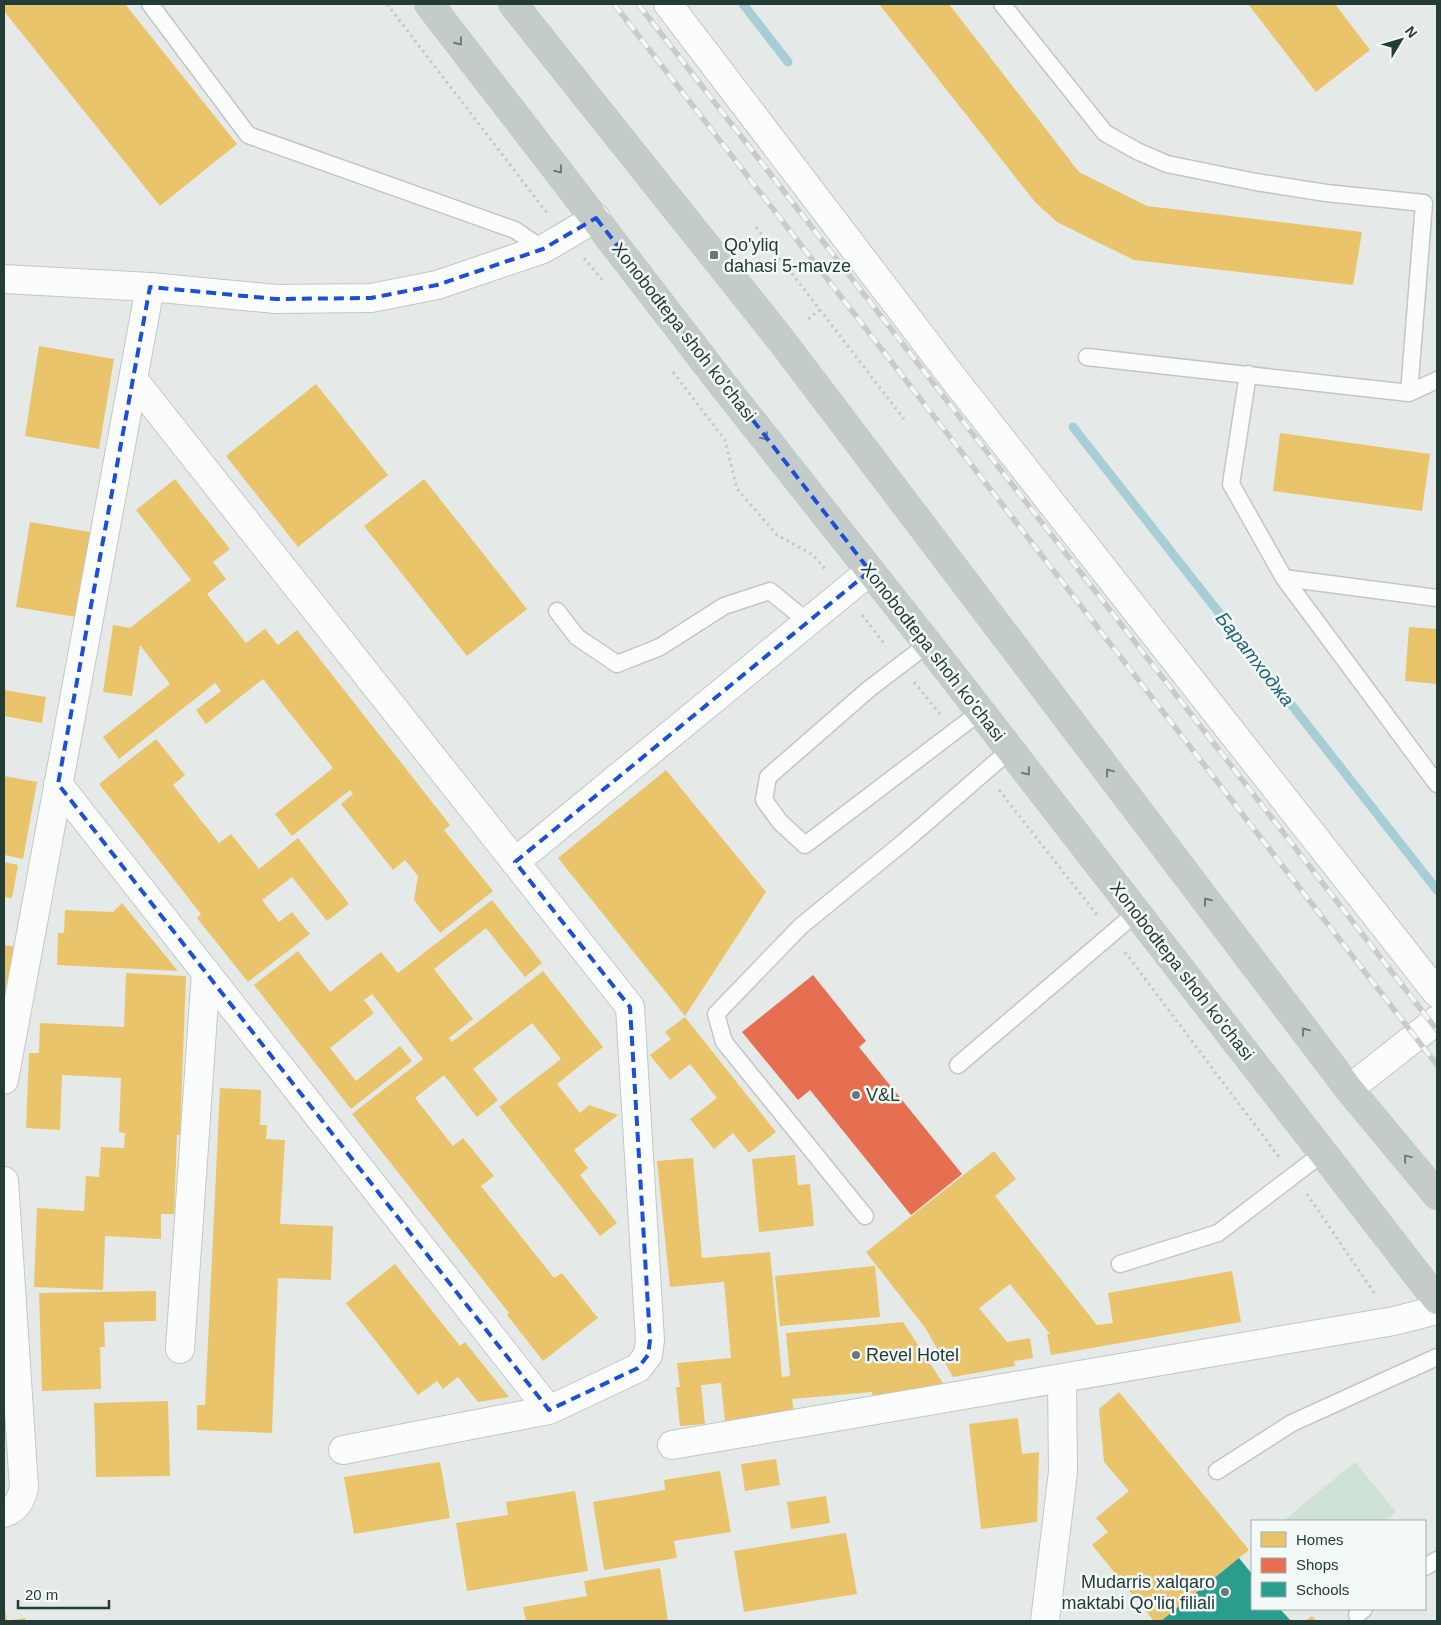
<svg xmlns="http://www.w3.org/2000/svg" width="1441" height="1625" font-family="Arial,sans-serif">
<rect width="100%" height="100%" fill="#e5eae8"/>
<!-- green -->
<path fill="#cee2d5" d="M1355,1462l41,50 -11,9h-102z"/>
<!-- homes -->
<path fill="#e9c46a" d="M4,4h121l112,140 -77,62 -156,-195z
M879,4h70l130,168 68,34 215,26 -9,53 -219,-25 -77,-38 -22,-20z
M1248,4h87l35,46 -54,42z
M39,346l75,13 -15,90 -74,-13z
M316,384l72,91 -90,72 -72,-91z
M1280,433l150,21 -8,57 -149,-20z
M175,479l55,70 -17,13 13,17 -19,15 39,49 19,-14 13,16 19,-15 153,195 -6,5 49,61 -53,42 -26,-33 4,-24 -13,-16 -12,10 -52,-66 12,-10 -3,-4 -58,46 -17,-22 58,-46 -70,-89 -57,45 -10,-14 25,-19 -6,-8 -96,76 -16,-22 67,-53 -30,-39 -8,51 -29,-4 10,-67 17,3 61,-48 -55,-70z
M424,479l103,130 -60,47 -103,-130z
M30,522l66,11 -14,85 -66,-11z
M1409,627l28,2v55l-32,-3z
M4,690l42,7 -4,26 -38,-7z
M156,739l29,36 -12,10 46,58 12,-9 28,35 39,-31 51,66 -22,17 -35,-44 -30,23 17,22 13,-10 18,22 -62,48 -51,-64 4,-4 -102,-130z
M666,770l100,122 -81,124 -127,-158z
M4,776l33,6 -14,77 -19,-4z
M4,862l14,3 -6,33 -8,-1z
M492,900l50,63 -17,14 -39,-49 -52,41 39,50 -24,19 3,4 91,-71 60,76 -46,37 23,29 9,-8 29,10 -44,35 14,18 -8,7 37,48 -17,13 -101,-129 62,-48 -29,-36 -59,46 25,31 -21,17 -33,-42 -29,23 38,48 10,-8 31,38 -13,10 73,92 8,-5 36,45 -55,43 -36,-46 2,-2 -157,-199 71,-55 -51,-65 -8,6 10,13 -44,35 26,33 44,-35 12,15 -61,48 -97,-124 44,-34 32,41 51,-40 17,21z
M122,903l56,68 -121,-6 1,-32h6l1,-23 48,2z
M4,945l18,3 -18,91z
M126,973l60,3 -6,159h-3l-3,79h-13v25l-56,-3 -2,54 -69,-3 3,-79 47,3 2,-35 13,1 2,-30 23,1 1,-15 -6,-1 2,-54 -59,-3 -2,55 -34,-2 3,-75h10l1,-30 84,4z
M685,1017l91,115 -27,21 -16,-20 -19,16 -24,-30 27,-21 -27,-34 -20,16 -20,-25 21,-16 -6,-7z
M220,1088l41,2 -1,35h7l-1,14 19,1 -5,84 53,2 -2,54 -53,-2 -6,155 -75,-3v-25h8z
M994,1151l22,28 -21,17 102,129 16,-2 -5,-30 124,-22 9,51 -190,33 -4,-21h3l-40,-50 -31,24 28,34 23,-4 3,20 -19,3 1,5 -62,11 -27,-48 -60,-77z
M795,1155l3,30 12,-1 4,42 -55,6 -7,-73z
M693,1158l9,100 68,-6 12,125 8,-1 -4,-43 117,-11 45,69 -75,7 -1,-6 -80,7 2,16 -69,7 -4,-39 -20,2 4,39 -25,2 -4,-39h4l-3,-24 54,-5 -7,-76 -54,5 -13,-126z
M395,1264l65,82 5,-4 44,55 -31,5 -20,-25 -15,12 -6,-8 -19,14 -72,-92z
M875,1266l5,51 -100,9 -5,-50z
M156,1291v30l-52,1 1,25h-5l1,42 -59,2 -3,-98z
M1119,1392l130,158 -88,71h-7l-62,-76 16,-13 -12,-14 33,-27 -25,-29 -5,-53z
M168,1401l2,75 -74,1 -2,-74z
M1018,1418l4,36 17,-2 -2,70 -56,7 -12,-105z
M776,1459l4,26 -35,6 -4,-27z
M440,1462l10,56 -96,16 -10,-57z
M720,1471l11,61 -57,9 3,17 -73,12 -11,-68 72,-12 -1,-10z
M575,1491l13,80 -121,20 -11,-68 52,-8 -2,-13z
M826,1496l4,27 -39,6 -4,-27z
M846,1533l11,61 -113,18 -10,-61z
M660,1568l8,53h-142l-3,-14 64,-11 -3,-15z
M4,1608h1l2,13h-3z
M1312,1616l5,5h-12z
M25,1618l1,3h-14v-1z"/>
<!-- shops -->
<path fill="#e76f51" d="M813,975l53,66 -7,6 103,127 -51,41 -101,-125 -12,10 -56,-68z"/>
<!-- schools -->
<path fill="#2a9d8f" d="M1239,1558l13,16v35h28l11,12h-130z"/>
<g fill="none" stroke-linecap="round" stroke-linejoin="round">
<!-- stream -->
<path stroke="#a7ced6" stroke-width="9" d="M743,4l45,58
M1073,427l364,463"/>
<!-- service casing -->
<g stroke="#c2c7c5" stroke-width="19">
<path id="service" d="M150,4l98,131 267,95 28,19
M1002,4l103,129 32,18 30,13 89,18 70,11 98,10 -15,190
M1087,357l322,36 28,-13
M1248,374l-17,110 53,94 153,206
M1284,578l153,20
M557,611l20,26 40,27 43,-17 64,-41 46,-15 38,31
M928,644l-59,45 -101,88 -4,23 16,22 25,23 175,-133
M958,1065l178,-152
M865,1216l-141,-174 -8,-28 85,-88 104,-85 105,-91
M1120,1264l98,-31 105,-80
M1217,1471l75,-48 145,-66
M1425,1567l12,-7
M1357,1615l7,-6"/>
</g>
<!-- minor casing -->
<g stroke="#c2c7c5" stroke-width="30">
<path id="minor" d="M668,4l282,370 487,619
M4,279l146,8 126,12 95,-1 66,-13 106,-36 53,-31
M133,379l497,628 20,333 -2,15 -10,13 -89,42 -206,40
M58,784l491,626
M515,862l355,-291
M4,1080l146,-793
M1349,1089l88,-69
M4,1181l20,307c-3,13 -8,21 -20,25
M180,1349l26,-377
M672,1445l722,-124 43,-11
M1045,1621l18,-149 -1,-93"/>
</g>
<!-- trunk casing -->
<g stroke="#c1c9c7" stroke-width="30">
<path id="trunk" d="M429,4l294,381 205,259 509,656
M513,4l268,336 568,749 88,106"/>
</g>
<!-- path -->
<path stroke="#c2cac7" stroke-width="3" stroke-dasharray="2.5 4" stroke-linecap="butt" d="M387,4l160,209
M756,227l148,192
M584,258l20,24
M808,319l11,-9
M673,372l52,68 12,49 40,46 36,20 12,14
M862,615l24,31
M914,682l26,32
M999,790l98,125
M1125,952l154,205
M1307,1194l68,100"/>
<!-- service -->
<use href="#service" stroke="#fbfcfc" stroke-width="16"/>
<!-- minor -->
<use href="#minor" stroke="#fbfcfc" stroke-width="28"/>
<!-- trunk -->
<use href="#trunk" stroke="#c4ccca" stroke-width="28"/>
<!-- rail casing -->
<g stroke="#c7cbca" stroke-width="5.5">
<path id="rail" d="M614,4l823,1061
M638,4l799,1026"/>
</g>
<!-- rail -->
<use href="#rail" stroke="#f3f9f6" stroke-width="4" stroke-dasharray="11" stroke-linecap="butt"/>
</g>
<!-- one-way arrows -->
<defs><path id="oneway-chevron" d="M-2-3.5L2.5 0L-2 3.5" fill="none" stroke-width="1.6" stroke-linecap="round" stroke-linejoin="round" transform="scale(1.25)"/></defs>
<g stroke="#6b7d79">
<use href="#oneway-chevron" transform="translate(459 42) rotate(52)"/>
<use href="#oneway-chevron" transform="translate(559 170) rotate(52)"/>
<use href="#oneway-chevron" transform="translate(765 437) rotate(51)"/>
<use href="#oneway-chevron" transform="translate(1027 772) rotate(52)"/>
<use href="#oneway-chevron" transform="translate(1109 772) rotate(-127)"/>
<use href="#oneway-chevron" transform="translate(1207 901) rotate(-127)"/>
<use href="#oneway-chevron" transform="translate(1305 1031) rotate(-127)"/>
<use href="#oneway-chevron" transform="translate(1407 1158) rotate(-130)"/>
</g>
<!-- marked area -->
<path fill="none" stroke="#1d4ed8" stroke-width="4" stroke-dasharray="10 6" stroke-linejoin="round" d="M596,218l274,353 -355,291 115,145 20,333 -2,15 -10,13 -89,42 -491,-626 92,-497 126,12 95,-1 66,-13 106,-36z"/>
<!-- markers -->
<g fill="#677975" stroke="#f3f9f6" stroke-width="2">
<rect x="709" y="250" width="10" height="10" rx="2.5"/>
<circle cx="856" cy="1095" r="5"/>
<circle cx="856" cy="1355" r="5"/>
<circle cx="1225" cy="1592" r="5"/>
</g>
<g text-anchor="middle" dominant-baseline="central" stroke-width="5" stroke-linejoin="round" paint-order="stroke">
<!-- poi labels -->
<g font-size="18" fill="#233c37" stroke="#f3f9f6" text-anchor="start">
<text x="724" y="245">Qo'yliq<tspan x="724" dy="21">dahasi 5-mavze</tspan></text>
<text x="866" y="1095">V&amp;L</text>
<text x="866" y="1355">Revel Hotel</text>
<text x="1215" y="1582" text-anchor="end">Mudarris xalqaro<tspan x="1215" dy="21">maktabi Qo'liq filiali</tspan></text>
</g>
<!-- street labels -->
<g font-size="18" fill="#233c37" stroke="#f3f9f6">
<text transform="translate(684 332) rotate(52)">Xonobodtepa shoh ko'chasi</text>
<text transform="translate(933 652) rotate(52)">Xonobodtepa shoh ko'chasi</text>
<text transform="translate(1182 971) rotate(52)">Xonobodtepa shoh ko'chasi</text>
</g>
<!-- water labels -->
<g font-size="19" font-style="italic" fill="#206476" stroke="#f3f9f6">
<text transform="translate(1255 659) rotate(52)">Баратходжа</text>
</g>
</g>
<!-- border -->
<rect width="1441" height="1625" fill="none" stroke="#233c37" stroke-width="10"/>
<!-- legend -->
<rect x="1251" y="1520" width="175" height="90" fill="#f3f9f6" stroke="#a0adaa"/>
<rect x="1261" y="1532" width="25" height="15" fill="#e9c46a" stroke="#a0adaa"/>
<text x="1296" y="1545" font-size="15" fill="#233c37">Homes</text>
<rect x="1261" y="1558" width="25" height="15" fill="#e76f51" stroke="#a0adaa"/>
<text x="1296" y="1570" font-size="15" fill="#233c37">Shops</text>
<rect x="1261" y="1582" width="25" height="15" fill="#2a9d8f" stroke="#a0adaa"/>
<text x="1296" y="1595" font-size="15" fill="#233c37">Schools</text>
<!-- north arrow -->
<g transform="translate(1401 40) rotate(52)" stroke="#f3f9f6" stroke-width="4" paint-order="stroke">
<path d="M0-4L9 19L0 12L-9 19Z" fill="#233c37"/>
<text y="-8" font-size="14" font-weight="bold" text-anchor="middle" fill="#233c37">N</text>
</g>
<!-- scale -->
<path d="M18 1600v8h91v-8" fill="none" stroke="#233c37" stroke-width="2.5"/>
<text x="25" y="1600" font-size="15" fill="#233c37" stroke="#f3f9f6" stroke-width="4" paint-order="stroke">20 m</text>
</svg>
